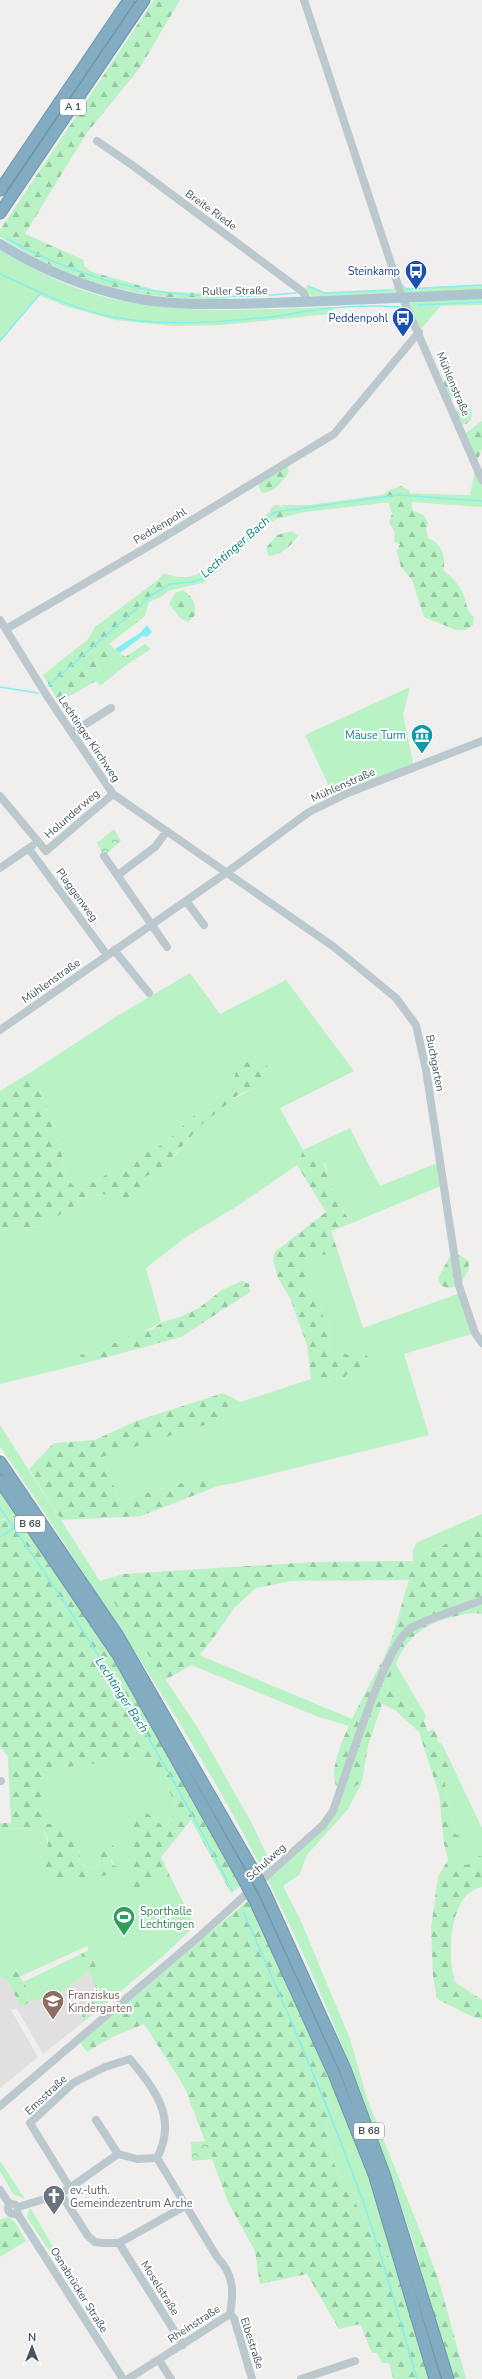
<svg xmlns="http://www.w3.org/2000/svg" width="482" height="2379" font-family="'Nunito Sans',sans-serif">
<defs>
<pattern id="forest-firs" width="22" height="20" patternUnits="userSpaceOnUse"><rect width="22" height="20" fill="#b9f2c5"/><path d="M5 1l3.5 6h-7zM16 11l3.5 6h-7z" fill="#98c7a3"/></pattern>
<pattern id="park-crowns" width="20" height="18" patternUnits="userSpaceOnUse"><rect width="20" height="18" fill="#b9f2c5"/><path d="M2 6a3 3 0 1 1 6 0M12 15a3 3 0 1 1 6 0" fill="none" stroke="#98c7a3"/></pattern>
</defs>
<rect width="100%" height="100%" fill="#f1eeee"/>
<!-- education -->
<path fill="#e2dfe1" d="M89,1971l9,21 -15,12 -1,19 -39,31 -26,-45 -6,1 27,47 -38,31v-111l7,3 14,27 8,-5 32,-9z"/>
<!-- green -->
<path fill="#b9f2c5" d="M0,250c25,14 51,29 79,39 81,29 172,20 255,18l-5,7 -107,11 -48,1 -59,-6 -50,-14 -26,-11 -39,46z
M482,285v20l-41,1 -21,24 -18,-42z
M308,286l17,7 66,-3 5,-3 -1,6 -76,5 -7,-2 -9,-7z
M476,465l6,15v27l-71,-5 -28,1 -78,9 -24,6 3,-7 -2,-6h27l87,-12 74,2z
M269,512l5,8 -69,62 -37,9 -10,-11 6,-7c13,5 25,6 38,-1z
M110,657l15,9 -25,20 -4,-5 5,-8 -6,-10z
M410,687l-7,27 11,53 -79,32 -30,-64z
M190,973l30,41 66,-34 68,91 -74,37 23,42 47,-22 30,58 60,-24 3,23 -91,38 -17,-25 -10,-34 -22,-13 -6,14 -58,40 -53,32 -40,31 15,54 -37,21h-11l-7,6 -26,6 2,9 -82,20v-154l40,-4 33,-19 6,-8 24,-5 31,6 12,-24c24,-9 37,-32 54,-50 18,-18 38,-31 61,-41l-24,-16 -4,12 -16,17 -28,22 -25,24 -17,8 -15,12 -19,7 -19,11 -19,5 -10,-10c-3,-38 -18,-72 -34,-105l91,-59z
M337,1249l26,79 97,-35 15,40 -71,21 25,81 -194,48 -17,3 -11,-10 -89,25 -6,-22 -10,-22 125,-39 14,-16 70,-23 16,7 26,-28 -11,-6 -14,-2 2,-27 -7,-7 -6,-26 -10,-4v-18l7,-14 13,1z
M0,1425l100,156 98,147 52,92 24,49 49,-44 18,-36 6,2 15,-9 -14,27 -41,46 -8,20 -16,11 17,33 50,120 18,62 53,132 -8,8c-42,-125 -87,-247 -147,-364 -52,-102 -113,-199 -176,-294 -30,-46 -59,-92 -90,-136z
M0,1491l17,24 -17,5z
M482,1514v11l-69,36v-10l3,-8z
M199,1655l153,64 -3,7 -33,-10 -125,-51z
M395,1663l26,44 -9,3 -8,-9 -6,-1 -3,-6 -8,-5z
M442,1744l40,84v27l-15,10 -19,-5 -2,-9 4,2 5,-19 -10,-50v-21l-4,-6z
M148,1757l28,46 -2,11 -9,14 -25,-21 -4,83 34,-14 25,50 -31,29 -55,46 -22,-55 -68,31 -5,-10 -14,3v-142l42,1c10,9 2,32 5,47l71,-8c-9,-5 -6,-13 -5,-23l-4,-1 -8,5 -2,16 -3,3 -10,-1 -6,-6c0,-31 -10,-36 -38,-38v-53z
M81,1954l8,17 -28,22 -32,9 -1,-12 -5,-8z
M333,2083l34,88 33,103 -31,-46 -11,-21 -15,-20 -14,-37 -3,-20z
M0,2161l25,38 -12,-5 -13,-23z
M29,2209h2l21,36 5,18 -30,-46z"/>
<!-- forest -->
<path fill="url(#forest-firs)" d="M154,0h26l-41,69 -53,65 -61,100 59,26v6l8,6 67,19 72,4 -3,5c-90,-1 -151,-14 -228,-63v-7z
M450,377l4,3 1,9 3,2v4l-10,6 -6,-15 4,-8z
M464,407l5,1 3,5 -1,7 -5,4 -7,1 -5,-11 3,-5z
M482,421v27l-6,17 -13,-30z
M287,463l2,9c-6,9 -15,21 -27,21l-6,-12z
M401,486l8,4 4,21 11,4 4,8 -2,7 2,8c13,5 19,18 15,32 8,6 14,12 19,21 4,9 4,20 12,26l-1,8 -7,5h-10l-32,-13 -12,-37 -11,-13 -4,-16 3,-7 -6,-3 1,-9 -6,-9 3,-9 -3,-11h-6l-3,-7 12,-7z
M270 512a7 7 0 1 1 14 0a7 7 0 1 1-14 0Z
M292,531l6,5c-8,10 -16,19 -29,20l-3,-8 11,-13z
M158,580l10,11 -7,6 -12,5 -4,14 -36,28 16,13 20,-13 6,5 -26,17 -15,-9 -15,6 6,11 -5,7 -37,21 -16,-27 45,-36 7,-12z
M183,590c11,8 13,13 12,25l-7,7 -8,-4 -11,-14 6,-11z
M258,1060l10,7 2,9 -9,9 -23,10 -37,30 -41,46 -14,5 -12,25 -31,-7 -24,5 -6,8 -33,19 -40,4v-139l31,-19c16,33 31,67 34,105l10,10 19,-5 19,-11 19,-7 15,-12 17,-8 25,-24 28,-22 16,-17 4,-12 12,-8z
M303,1151l14,1c15,23 16,49 35,71l-21,8 6,18 -10,6 -13,-1 -7,14v18l10,4 6,26 7,7 -2,27 14,2 11,6 13,-3 10,8 -6,7 -12,7 -11,-3 -3,4 -18,8 -15,-7 -4,-34 -17,-47 -12,-20 -5,-18 2,-8 51,-40 -29,-47z
M453,1251l16,10 -1,10 -9,15 -12,2 -6,-3 -3,-7z
M242,1281l7,3 1,8 -69,45 -99,27 -2,-9 26,-6 7,-6h11l5,-7 24,-7 9,-7 18,-5 19,-9 23,-18z
M223,1393l18,9 -14,16 -125,39 10,22 6,22 89,-25 11,10 -77,30 -80,4 -32,-51 25,-26 41,-3 41,-19z
M17,1515l79,118 50,80 96,172 -11,8 -40,-73 -30,37 9,19 -34,15 -7,-17v-63l11,-4 25,21 9,-14 2,-11 -28,-46 -106,13v53c28,2 38,7 38,38l5,6 11,1 3,-3 2,-16 8,-5 4,1 2,8 -4,8 2,4 9,4 1,5 -61,5 -15,-3c-1,-4 -2,-9 -2,-13 0,-12 8,-25 -3,-34l-42,-1v-5h11l-3,-66 -8,-11v-225z
M482,1525v89c-11,-3 -20,1 -30,3 -42,11 -53,33 -65,71l8,6 3,6 6,1 8,9 9,-3 5,9 -2,5 4,11 5,-3 5,8 -1,4 5,3 -1,13 10,10 -6,9v8l10,50 5,2 2,6 -4,8 -8,3 -4,-2 -2,-7 -5,-50 -20,-62 -24,-22 -13,-6 -14,42 -6,36 -15,9 -11,-6c-12,-26 38,-105 50,-132 10,-23 15,-49 23,-73l-118,1 -35,7 -22,20 -22,32 -21,25 -26,15 -65,-99 23,-7 190,-12 100,-1z
M482,1855v32c-34,6 -35,70 -27,95l27,18v19l-7,-1 -38,-19 -4,-22 -2,-49 7,-51 10,-17 19,5 6,-6z
M251,1898l82,185 -7,47 3,20 14,37 15,20 11,21 31,46 31,105h-38l-4,-16h-7l-5,-10h-5l-12,-29 -21,5 -32,-55 -47,10 -5,-33 -26,-47 -45,-118 -40,-62 -32,13 -25,15 -7,-9z
M89,1950l20,51 -27,22 1,-19 15,-12 -17,-38z
M14,1967l14,23 1,12 -8,5 -14,-27 -7,-3v-7z
M8,2217l7,5 11,19 -26,16v-37z
M421,2233l17,45 28,101h-14l-39,-138z"/>
<!-- park -->
<path fill="url(#park-crowns)" d="M114,829l7,12 -17,15 -7,-13z
M207,2141l7,18 -22,2 -1,-19z"/>
<!-- water -->
<path fill="#83eff2" d="M147,625l5,7 -5,5 -4,-1 -23,17 -5,-4 25,-16z"/>
<g fill="none" stroke-linecap="round" stroke-linejoin="round">
<!-- stream -->
<path stroke="#83eff2" stroke-width="1.5" d="M8,239c95,53 180,64 288,54
M0,274c37,17 73,35 113,43 52,10 106,5 158,0 17,-2 34,-6 51,-8 26,-3 53,-4 79,-2
M401,284l5,5 76,-4
M308,286l17,7 66,-3
M418,305l64,-3
M0,341l40,-47
M48,686l105,-92 17,-10 22,-2 10,-3 64,-60 9,-7 123,-17 84,6
M0,687l38,6
M0,1508c86,122 164,249 232,382
M0,1537l13,-8
M243,1911c41,93 82,187 117,282 22,61 39,124 57,186"/>
<!-- highway casing -->
<g stroke="#6d97ad" stroke-width="13">
<path id="highway" d="M0,190l129,-190
M0,213l144,-213
M0,1462l118,174 135,234
M0,1481l118,174 126,225
M265,1893l80,176 39,105 64,205
M256,1903l78,171 40,100 61,205"/>
</g>
<!-- minor -->
<path stroke="#bbc9ce" stroke-width="8" d="M304,0l98,297 80,183
M97,141l35,24 171,127 5,9
M0,620l47,76 66,98 221,153 62,51 20,27 10,45 33,216 16,47 7,10
M6,629l143,-83 185,-112 85,-102
M73,732l38,-24
M0,796l46,55
M29,849l78,106
M46,851l67,-57
M104,856l63,91
M0,868l32,-22
M118,875l37,-28 12,-16
M186,901l18,24
M114,950l35,43
M0,1030l226,-157 83,-61 39,-19 134,-52
M0,1781h1
M0,2106l201,-171 122,-110 10,-14c13,-35 51,-166 78,-183 19,-11 50,-19 71,-28
M96,2120l22,34
M70,2188l-40,-65 43,-40 32,-16 25,-8c25,31 48,59 27,99
M0,2190l10,15
M61,2194l57,-40 19,5 20,-1 60,99c17,18 17,34 13,57l-102,65
M8 2209a5 5 0 1 1 10 0a5 5 0 1 1-10 0Z
M18,2207l43,-13 27,42 7,6 8,1h16l66,-37
M17,2213l106,166
M119,2243l64,102
M230,2314l4,4 18,61
M159,2360l12,19
M301,2379l54,-18"/>
<!-- major -->
<path stroke="#acc4cf" stroke-width="10" d="M0,244c39,24 81,42 125,52 47,11 97,8 145,7 71,-2 141,-6 212,-9"/>
<!-- highway -->
<use href="#highway" stroke="#82acc1" stroke-width="11"/>
<!-- highway-bridge casing -->
<g stroke="#6d97ad" stroke-width="13" stroke-linecap="butt">
<path id="highway-bridge" d="M253,1870l12,23
M244,1880l12,23"/>
</g>
<!-- highway-bridge -->
<use href="#highway-bridge" stroke="#82acc1" stroke-width="11"/>
</g>
<!-- icons -->
<defs>
<g id="bus-pin" transform="scale(1.15)"><path d="M0 17L-7.5 6A9.5 9.5 0 1 1 7.5 6Z" fill="#1a4fb4" stroke="#fff"/><path d="M-5-6H5V4H4V6H2V4H-2V6H-4V4H-5ZM-3.5-4V0h7V-4ZM-3.5 1.2v1.5H-2V1.2ZM2 1.2v1.5H3.5V1.2Z" fill="#fff"/></g>
<g id="museum-pin" transform="scale(1.15)"><path d="M0 17L-7.5 6A9.5 9.5 0 1 1 7.5 6Z" fill="#0f9aa8" stroke="#fff"/><path d="M0-6L6-3V-2H-6V-3ZM-5-1h2V3h-2ZM-1-1h2V3h-2ZM3-1h2V3H3ZM-6 4H6V6H-6Z" fill="#fff"/></g>
<g id="stadium-pin" transform="scale(1.15)"><path d="M0 17L-7.5 6A9.5 9.5 0 1 1 7.5 6Z" fill="#2e9e5b" stroke="#fff"/><path d="M0-5a6.5 5 0 1 0 0 10a6.5 5 0 1 0 0-10ZM-3.5-1.8h7v3.6h-7Z" fill="#fff"/></g>
<g id="school-pin" transform="scale(1.15)"><path d="M0 17L-7.5 6A9.5 9.5 0 1 1 7.5 6Z" fill="#8d6e63" stroke="#fff"/><path d="M0-5L7-2L0 1L-7-2ZM-4 1L0 2.5L4 1V4Q0 6-4 4Z" fill="#fff"/></g>
<g id="church-pin" transform="scale(1.15)"><path d="M0 17L-7.5 6A9.5 9.5 0 1 1 7.5 6Z" fill="#6b7280" stroke="#fff"/><path d="M-1.2-6h2.4v3.5h3.3v2.4h-3.3V6h-2.4V-.1h-3.3v-2.4h3.3Z" fill="#fff"/></g>
</defs>
<g fill-rule="evenodd">
<use href="#bus-pin" x="416" y="271"/>
<use href="#bus-pin" x="403" y="318"/>
<use href="#museum-pin" x="422" y="735"/>
<use href="#stadium-pin" x="124" y="1917"/>
<use href="#school-pin" x="53" y="2001"/>
<use href="#church-pin" x="54" y="2196"/>
</g>
<g text-anchor="middle" dominant-baseline="central" stroke-width="4" stroke-linejoin="round" paint-order="stroke">
<!-- shield labels -->
<g fill="#fff" stroke="#7d898e" stroke-width="1">
<rect x="60" y="99" width="26" height="16" rx="3"/>
<rect x="15" y="1516" width="30" height="16" rx="3"/>
<rect x="354" y="2123" width="30" height="16" rx="3"/>
</g>
<g font-size="10" font-weight="bold" fill="#45565d">
<text x="73" y="107">A 1</text>
<text x="30" y="1524">B 68</text>
<text x="369" y="2131">B 68</text>
</g>
<!-- street labels -->
<g font-size="11" fill="#45565d" stroke="#fff">
<text transform="translate(211 210) rotate(36)">Breite Riede</text>
<text transform="translate(235 291) rotate(-1)">Ruller Straße</text>
<text transform="translate(453 384) rotate(67)">Mühlenstraße</text>
<text transform="translate(160 526) rotate(-31)">Peddenpohl</text>
<text transform="translate(89 739) rotate(56)">Lechtinger Kirchweg</text>
<text transform="translate(343 785) rotate(-24)">Mühlenstraße</text>
<text transform="translate(72 814) rotate(-41)">Holunderweg</text>
<text transform="translate(77 895) rotate(54)">Plaggenweg</text>
<text transform="translate(51 981) rotate(-35)">Mühlenstraße</text>
<text transform="translate(435 1063) rotate(79)">Buchgarten</text>
<text transform="translate(266 1862) rotate(-42)">Schulweg</text>
<text transform="translate(46 2095) rotate(-43)">Emsstraße</text>
<text transform="translate(160 2288) rotate(58)">Moselstraße</text>
<text transform="translate(79 2290) rotate(58)">Osnabrücker Straße</text>
<text transform="translate(194 2324) rotate(-33)">Rheinstraße</text>
<text transform="translate(252 2343) rotate(72)">Elbestraße</text>
</g>
<!-- transit labels -->
<g font-size="11" fill="#164399" stroke="#fff" text-anchor="end">
<text x="400" y="271">Steinkamp</text>
<text x="388" y="318">Peddenpohl</text>
</g>
<!-- culture labels -->
<g font-size="11" fill="#0d838f" stroke="#fff" text-anchor="end">
<text x="406" y="735">Mäuse Turm</text>
</g>
<!-- leisure labels -->
<g font-size="11" fill="#27864d" stroke="#fff" text-anchor="start">
<text x="140" y="1911">Sporthalle<tspan x="140" dy="13">Lechtingen</tspan></text>
</g>
<!-- education labels -->
<g font-size="11" fill="#785e54" stroke="#fff" text-anchor="start">
<text x="68" y="1995">Franziskus<tspan x="68" dy="13">Kindergarten</tspan></text>
</g>
<!-- worship labels -->
<g font-size="11" fill="#5b616d" stroke="#fff" text-anchor="start">
<text x="70" y="2190">ev.-luth.<tspan x="70" dy="13">Gemeindezentrum Arche</tspan></text>
</g>
<!-- water labels -->
<g font-size="12" font-style="italic" fill="#067f82" stroke="#fff">
<text transform="translate(235 547) rotate(-41)">Lechtinger Bach</text>
<text transform="translate(122 1695) rotate(57)">Lechtinger Bach</text>
</g>
</g>
<!-- north arrow -->
<g transform="translate(32 2347)" stroke="#ffffff" stroke-width="3" paint-order="stroke">
<path d="M0-3L7 15L0 10L-7 15Z" fill="#45565d"/>
<text y="-6" font-size="11" font-weight="bold" text-anchor="middle" fill="#45565d">N</text>
</g>
</svg>
